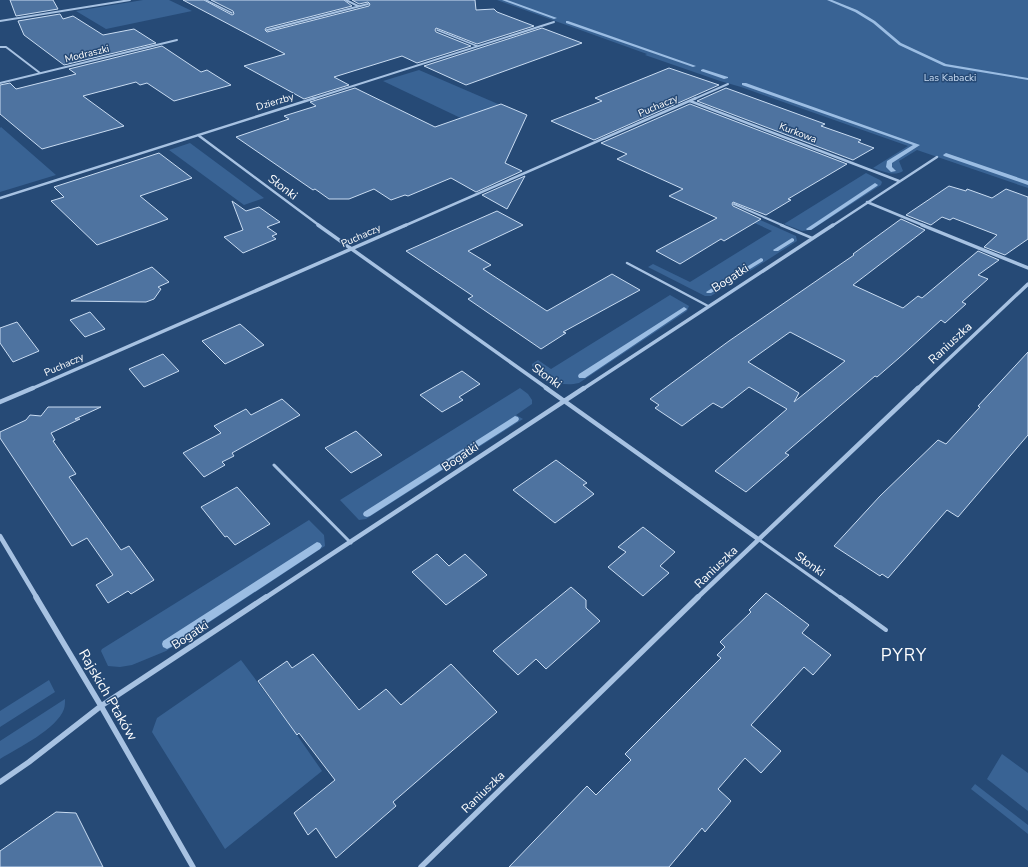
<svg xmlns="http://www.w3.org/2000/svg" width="1028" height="867" font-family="'Nunito Sans',sans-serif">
<rect width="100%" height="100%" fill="#264a76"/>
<!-- green -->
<path fill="#396394" d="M143,0h26l23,11 -86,18 -30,-18z
M497,0h531v188l-111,-38 -18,11 4,10c-9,6 -21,0 -30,-3l35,-22 -167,-59 -21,-6 -75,-26 2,-1z
M419,70l86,37 -38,14 -84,-40z
M1,127l55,48 -56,17v-64z
M190,143l74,55 -20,7 -75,-55z
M866,173l14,7 2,2 -1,3 -70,45 -9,1 -18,-7z
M728,211h12l56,25 1,5 -86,55h-6l-57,-29 5,-3 37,18 82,-51z
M670,295l19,11 -2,5 -108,72c-21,5 -30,-5 -47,-17v-2l6,-4 13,9z
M520,388l8,6 4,6v4l-16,11 7,4 -157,100 -7,1 -19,-20z
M309,520l15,15 1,11 -159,105 -34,14 -12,2 -12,-1 -7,-15 1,-2z
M241,660l56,75 25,36 -97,78 -73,-117 5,-14z
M49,680l6,12 -55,35v-16z
M65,699c0,3 0,7 -1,10 -7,20 -46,39 -64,50v-18z
M1002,754l26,19v38l-41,-32z
M975,784l53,41v9l-57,-45z"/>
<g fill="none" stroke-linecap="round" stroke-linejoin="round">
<!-- stream -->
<path fill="#9bbde3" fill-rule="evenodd" d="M502,0h5l50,18 -3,1z
M827,0h5l25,10 18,11 26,22 45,21 82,14v2l-84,-14 -45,-21 -26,-22 -18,-11z
M566,21h2l128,45 -3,1 -127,-44z
M703,69l25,8v1l-4,1 -23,-8v-1z
M742,83h4l174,62 -28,18v4l4,4 -5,1 -5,-5 1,-6 26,-16 -171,-60z
M946,153l82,28v4l-84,-29 -1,-1z
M875,183l3,2 -1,1 -66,44h-4l-1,-1z
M792,238l2,1v2l-16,10h-4l-1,-1z
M761,258l2,1v2l-52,32h-4l-1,-1z
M684,307l3,2 -1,1 -101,68h-6l-1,-2 1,-2z
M515,416l3,1 1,2 -1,2 -148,95 -3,1 -3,-1 -1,-2 1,-2z
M317,542l3,1 2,3 -2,3 -149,98 -4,2 -4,-2 -1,-3 1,-3z"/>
</g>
<!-- building -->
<path fill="#4e73a0" stroke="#c9dcf2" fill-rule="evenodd" d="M10,0h43l5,9 -42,7z
M183,0h21l28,15 2,-1 -1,-3 -22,-11h133l8,6 -86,22 -1,2 2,2 102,-26 1,-2 -2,-2 -9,2 -7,-4h123l1,10 18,-1 3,3 37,14 -57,18 -41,-16 -1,2 1,2 35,14 -54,17 -15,-7 -68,21 15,8 -45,14 -60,-33 41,-12z
M60,14l3,5 10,-3 30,19 31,-6 22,14 -92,22 -40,-30 -6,-14z
M542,28l40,15 -116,42 -42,-19z
M162,46l39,26 6,-2 24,15 -57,16 -27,-18 -7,2 -4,-3 -53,14 41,30 -82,23 -42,-35v-29l10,-2 6,6 60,-15 -7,-5z
M669,68l50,17 -125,55 -43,-19 51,-20 -7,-3z
M355,88l80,39 66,-23 26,11 -22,48 17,8 -46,21 -25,-14 -43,18 -3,-1 -14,5 -17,-11 -25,10h-20l-14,-10 -2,1 -77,-53 53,-18 -5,-3 32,-10 -6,-4z
M726,88l99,36 -4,2 40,14 -3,2 16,6 -21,12 -156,-59z
M690,104l157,60 -59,35 3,1 -25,15 -33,-13 -1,2 1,2 28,13 -37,22 -3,-2 -41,25 -24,-13 61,-33 -48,-22 14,-7 -66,-30 10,-5 -26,-11z
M159,153l33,25 -52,18 28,23 -71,26 -46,-44 13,-4 -10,-10z
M525,176l-18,33 -25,-14z
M949,186l17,5 1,-2 25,9 14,-9 22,8v42l-23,16 -21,-8 13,-12 -44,-17 -3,2 -8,-3 -11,8 -25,-10z
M232,201l14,10 13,-4 21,15 -13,5 10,7 -5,2 4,3 -33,14 -19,-16 19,-7z
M497,211l26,14 -55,26 23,14 -8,4 64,42 65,-37 28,16 -77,42 3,1 -25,16 -73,-50 5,-3 -67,-45z
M901,219l24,11 -72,55 50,23 15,-12 4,2 56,-47 21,9 -21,15 10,4 -26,23 4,2 -21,19 -4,-3 -42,38 -22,19 -2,-1 -90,77 4,2 -43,37 -31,-21 72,-62 -38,-22 -27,21 -9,-5 -31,23 -27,-18 4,-3 -9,-6 79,-58 125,-86 -1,-1zM790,332l55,29 -51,41 5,-9 -51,-31z
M152,267l17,15 -11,5 3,2 -7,10 -8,3 -75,-1z
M90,312l15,17 -20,8 -15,-17z
M17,322l22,29 -26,11 -13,-19v-15z
M240,324l24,21 -39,19 -23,-23z
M1028,352v83l-70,82 -11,-7 -59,68 -6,-4 -2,2 -46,-30 46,-50 58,-56 8,4 34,-37 -2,-1z
M163,354l16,17 -35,16 -15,-18z
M462,371l18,13 -21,13 4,3 -21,12 -22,-17z
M282,399l18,16 -68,38 2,3 -12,6 3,3 -21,12 -21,-24 38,-20 -7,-7 32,-17 5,6z
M48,407h53l-26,12h5l-29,14 4,7 -2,1 23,33 -7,3 52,73 8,-4 25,34 -23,14 -3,-3 -20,12 -12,-18 17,-10 -26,-37 -15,8 -72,-108v-6l26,-12 4,-5 11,1z
M356,431l26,24 -31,18 -26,-25z
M556,460l31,23 -4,2 11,9 -39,29 -42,-33z
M237,487l33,37 -35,21 -8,-9 -2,1 -24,-30z
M643,527l32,25 -15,14 9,7 -26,23 -35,-29 18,-15 -8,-5z
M437,554l12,12 16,-12 22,21 -41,30 -34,-33z
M571,587l15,13v8l14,13 -54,48 -10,-10 -18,16 -25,-24z
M766,593l43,32 -7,8 29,22 -18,20 -9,-8 -53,58 30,26 -20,22 -16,-15 -27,31 13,12 -26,31 -3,-4 -33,39h-160l78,-81 9,9 35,-35 -6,-6 96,-96 -4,-3 8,-8 -5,-5 31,-30 -2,-2z
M313,654l46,56 27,-21 15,16 50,-41 46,48 -104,90 3,4 -60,52 -20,-30 -8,7 -14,-22 41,-33 -36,-47 -2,2 -39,-54 29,-20 5,7z
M56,812l20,1 27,54h-103v-16z"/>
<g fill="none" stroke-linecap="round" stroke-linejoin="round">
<!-- service-far4 -->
<path stroke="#a7c2e2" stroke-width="1.5" d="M206,0l26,13
M437,30l40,16"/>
<!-- service-far3 -->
<path stroke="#a7c2e2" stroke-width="2" d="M734,204l50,22"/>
<!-- service-far2 -->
<path stroke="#a7c2e2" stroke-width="2.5" d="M781,225l31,13
M627,263l81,43"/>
<!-- service-far1 -->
<path stroke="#a7c2e2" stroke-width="3" d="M274,465l77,78
M758,539l83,59"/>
<!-- service -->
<path stroke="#a7c2e2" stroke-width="4" d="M840,597l46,33"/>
<!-- minor-far4 -->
<path stroke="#a7c2e2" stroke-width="2" d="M346,0l12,6
M0,21l130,-21
M267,30l101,-26
M0,47h6l34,26
M0,83l177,-43
M312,99l242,-77
M694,99l34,-15"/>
<!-- minor-far3 -->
<path stroke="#a7c2e2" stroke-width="2.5" d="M690,101l209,80
M198,135l122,91
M0,198l315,-100
M867,202l58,24
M404,226l292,-128
M832,226l105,-69"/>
<!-- minor-far2 -->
<path stroke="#a7c2e2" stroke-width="3.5" d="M318,225l230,164
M922,225l106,43
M31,389l375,-164
M583,389l250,-164
M917,389l111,-105"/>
<!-- minor-far1 -->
<path stroke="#a7c2e2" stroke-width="4.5" d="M546,388l212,151
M0,402l33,-14
M0,536l37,62
M265,598l319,-210
M697,598l221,-210"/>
<!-- minor -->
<path stroke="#a7c2e2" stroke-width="5.5" d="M36,597l65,109 92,161
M0,782l29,-20 72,-56 165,-109
M421,867l277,-270"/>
</g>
<g text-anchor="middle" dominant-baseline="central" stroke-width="3" stroke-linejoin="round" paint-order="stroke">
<!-- far-street labels -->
<g font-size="10" fill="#fff" stroke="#264a76">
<text transform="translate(87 54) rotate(-14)">Modraszki</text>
<text transform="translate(275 102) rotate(-17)">Dzierzby</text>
<text transform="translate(658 106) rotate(-23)">Puchaczy</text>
<text transform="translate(798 133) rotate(21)">Kurkowa</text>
<text transform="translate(361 236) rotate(-24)">Puchaczy</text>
<text transform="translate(64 365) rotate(-24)">Puchaczy</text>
</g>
<!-- far-park labels -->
<g font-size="10" fill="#c9dcf2" stroke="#264a76">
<text x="950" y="78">Las Kabacki</text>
</g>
<!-- street labels -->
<g font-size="12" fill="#fff" stroke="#264a76">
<text transform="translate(283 187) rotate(37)">Słonki</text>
<text transform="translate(730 278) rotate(-33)">Bogatki</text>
<text transform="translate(950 343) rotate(-43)">Raniuszka</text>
<text transform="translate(547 376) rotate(36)">Słonki</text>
<text transform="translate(460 457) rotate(-34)">Bogatki</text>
<text transform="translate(810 564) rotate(35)">Słonki</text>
<text transform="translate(716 567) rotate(-44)">Raniuszka</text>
<text transform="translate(190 635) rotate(-33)">Bogatki</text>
<text transform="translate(483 792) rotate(-44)">Raniuszka</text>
</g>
<!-- near-street labels -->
<g font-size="14" fill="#fff" stroke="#264a76">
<text transform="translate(108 695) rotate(60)">Rajskich Ptaków</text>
</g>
<!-- near-quarter labels -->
<g font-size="17" letter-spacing="1" fill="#fff" stroke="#264a76">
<text x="904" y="655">PYRY</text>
</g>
</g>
</svg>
